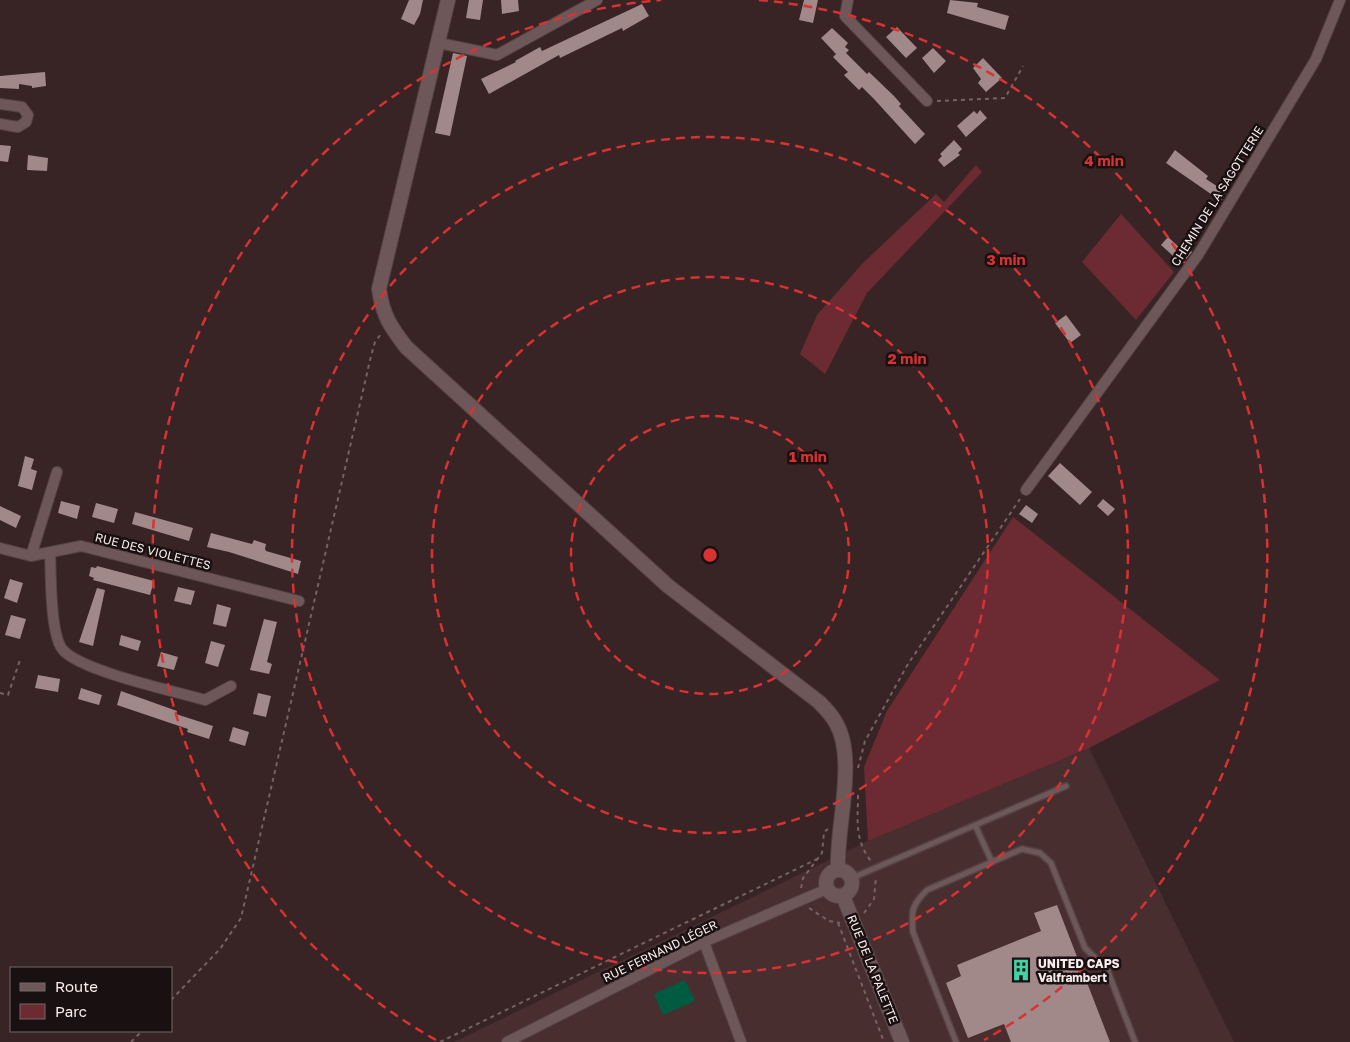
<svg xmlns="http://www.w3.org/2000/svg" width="1350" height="1042" font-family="'Golos Text',sans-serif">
<rect width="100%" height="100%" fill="#382425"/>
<!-- built -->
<path fill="#492e30" d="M1089,748l145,294h-780l414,-201z"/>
<!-- green -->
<path fill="#6c2b32" d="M976,165l6,7 -115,121 -42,81 -25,-20 17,-39 46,-52 73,-69 8,8z
M1121,214l53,58 -38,48 -54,-58z
M1013,517l207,163 -131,68 -221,93 -4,-74 23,-56z"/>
<!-- water -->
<path fill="#015b41" d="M685,980l10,21 -32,14 -9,-21z"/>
<!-- building -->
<path fill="#a18889" d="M409,0h14l-3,14 -6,11 -13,-6z
M469,0h14l-3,20 -14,-2z
M501,0h17l1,11 -17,3z
M804,0h14l-5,23 -14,-3z
M950,0l28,3 -1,4 32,9 -4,14 -58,-17z
M642,4l7,12 -26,15 -1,-3 -62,30 -1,-3 -70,39 -8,-15 35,-17 -1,-1 25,-14 2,4z
M897,27l20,21 -11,10 -20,-21z
M832,28l16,15 -3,4 4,3 -3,3 21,21 2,-2 25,24 7,8 -2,2 26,28 -10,10 -41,-45 -12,-12 -3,3 -15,-15 4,-3 -15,-15 3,-3 -15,-16z
M933,48l13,13 -12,12 -12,-15z
M453,53l14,3 -17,80 -15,-3z
M983,58l19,20 -16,14 -8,-9 3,-4 -8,-11z
M45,72l1,14 -14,2v-2l-13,-2v5l-19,-1v-12z
M980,110l7,8 -21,19 -9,-11 17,-15 3,3z
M954,140l8,9 -4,4 2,2 -16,12 -6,-7 4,-4 -2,-2z
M0,145l11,1 -3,16 -8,-1z
M1175,150l33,26 -2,3 20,13 -5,9 -55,-38z
M28,155l20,3 -1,13 -20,-1z
M1168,237l13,12 3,-4 8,7 -10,12 -21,-19z
M1066,315l15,20 -11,8 -15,-20z
M25,456l9,3 -3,10 6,2 -5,19 -14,-4z
M1060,463l32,29 -12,13 -32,-29z
M1103,499l12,10 -7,7 -11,-10z
M61,501l19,5 -3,13 -19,-6z
M96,503l22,6 -4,14 -22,-6z
M1026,505l12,9 -6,9 -13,-9z
M0,506l21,10 -5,12 -16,-8z
M135,512l58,16 -4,13 -57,-17z
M211,533l41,11 2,-4 12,4 -1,5 1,2 35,10 -3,13 -69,-22 -22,-5z
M97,566l57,15 -4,14 -57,-15 1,-2 -5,-2 2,-9 5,1z
M10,579l13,4 -6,20 -13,-5z
M178,587l17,4 -4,14 -17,-4z
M97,588l8,2 -12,56 -14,-4z
M217,604l14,4 -5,19 -13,-3z
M11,615l15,4 -6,20 -15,-4z
M264,619l13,3 -10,40 5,2 -3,10 -19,-4z
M121,635l20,6 -3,10 -19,-6z
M211,641l14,4 -7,22 -13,-4z
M161,652l17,5 -4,13 -17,-4z
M38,675l22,4 -2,13 -23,-4z
M81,688l21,7 -3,10 -21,-6z
M121,691l56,20 -1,3 37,12 -4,13 -22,-7 1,-3 -71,-24z
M258,693l13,3 -5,21 -13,-3z
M233,727l16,5 -4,14 -16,-5z
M1057,905l53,137h-99l-7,-18 -36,14 -22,-55 15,-7 -4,-11 84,-34 -7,-18z"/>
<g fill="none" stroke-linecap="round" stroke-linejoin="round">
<!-- lane casing -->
<g stroke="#544343" stroke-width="8">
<path id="lane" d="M975,825l17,37
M852,878l214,-92
M956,1042l-43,-110c-2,-22 -1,-27 14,-42l95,-41 18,4 11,10 34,85 22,21 28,73"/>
</g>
<!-- street casing -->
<g stroke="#544343" stroke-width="12">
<path id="street" d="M848,0l-3,16 82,85
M439,43l58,12 100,-55
M0,104l22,3 6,8 -2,7 -8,5 -18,-3
M1026,490l172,-235 118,-196 24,-59
M0,548l31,8 50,-10 218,55
M50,552c1,21 0,84 13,98 18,21 111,41 142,50l26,-14
M31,556l26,-84
M704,942l37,100
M507,1042l197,-100 123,-53"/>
</g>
<!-- secondary casing -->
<g stroke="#544343" stroke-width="16">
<path id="secondary" d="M448,0l-69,289c4,27 11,37 27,58l262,239 151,116c6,6 13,13 17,21 21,36 0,105 2,146
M826 883a13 13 0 1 1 26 0a13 13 0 1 1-26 0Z
M843,896l59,146"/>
</g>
<!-- path -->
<path stroke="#756364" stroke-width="2" stroke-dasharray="4 4" stroke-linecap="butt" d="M937,101l68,-3 18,-32
M0,693l8,2 12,-35
M858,768l7,-27 43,-77 112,-165
M858,795c0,26 -4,44 13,66
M801,888l2,-10 19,-25 2,-21 4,-3
M809,908l20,13 11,2
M864,913l10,-14 2,-22
M838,923l46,119
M171,1000l49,-51 21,-31 130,-562 4,-14 6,-8
M131,1042l11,-11
M440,1042l377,-183"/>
<!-- lane -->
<use href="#lane" stroke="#6e5758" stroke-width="5"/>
<!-- street -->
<use href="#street" stroke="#6e5758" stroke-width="10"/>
<!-- secondary -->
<use href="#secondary" stroke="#6e5758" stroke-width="14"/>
</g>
<!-- distance rings -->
<g fill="none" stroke="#d83232" stroke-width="2.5" stroke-dasharray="9 6">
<circle cx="710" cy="555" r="139"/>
<circle cx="710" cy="555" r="278"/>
<circle cx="710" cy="555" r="418"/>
<path d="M436 1040A557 557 0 0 1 661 0M759 0A557 557 0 0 1 984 1040"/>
</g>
<!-- icons -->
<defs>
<g id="building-bare" transform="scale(1.725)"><path d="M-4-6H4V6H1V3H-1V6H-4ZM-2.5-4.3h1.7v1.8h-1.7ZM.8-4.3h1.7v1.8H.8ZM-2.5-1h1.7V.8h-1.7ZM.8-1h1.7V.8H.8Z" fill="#3fd4a2" stroke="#191011" stroke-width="2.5" paint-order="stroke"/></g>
</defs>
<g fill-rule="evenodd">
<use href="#building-bare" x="1021" y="970"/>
</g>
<g text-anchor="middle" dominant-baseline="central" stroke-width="5" stroke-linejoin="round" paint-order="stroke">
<!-- street labels -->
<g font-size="12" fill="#faecec" stroke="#191011">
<text transform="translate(1217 196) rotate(-58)">CHEMIN DE LA SAGOTTERIE</text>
<text transform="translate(153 551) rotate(14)">RUE DES VIOLETTES</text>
<text transform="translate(660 951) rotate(-26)">RUE FERNAND LÉGER</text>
<text transform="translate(873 969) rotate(68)">RUE DE LA PALETTE</text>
</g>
<!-- poi labels -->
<g font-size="12" font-weight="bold" fill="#faecec" stroke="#191011" text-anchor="start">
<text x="1038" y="963">UNITED CAPS<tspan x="1038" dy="14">Valframbert</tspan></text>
</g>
</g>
<circle cx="710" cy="555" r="8" fill="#d83232" stroke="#191011" stroke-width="2.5"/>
<g font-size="15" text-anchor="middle" font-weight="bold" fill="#d83232" stroke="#191011" stroke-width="5" stroke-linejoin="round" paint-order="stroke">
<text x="1104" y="166">4 min</text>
<text x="1006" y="265">3 min</text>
<text x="907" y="364">2 min</text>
<text x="808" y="462">1 min</text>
</g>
<!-- legend -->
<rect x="10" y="967" width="162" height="65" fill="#191011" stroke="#736869"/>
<rect x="20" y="983" width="25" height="8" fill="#6e5758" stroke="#736869"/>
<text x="55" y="992" font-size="15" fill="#faecec">Route</text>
<rect x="20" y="1004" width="25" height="15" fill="#6c2b32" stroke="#736869"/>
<text x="55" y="1017" font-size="15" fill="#faecec">Parc</text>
</svg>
